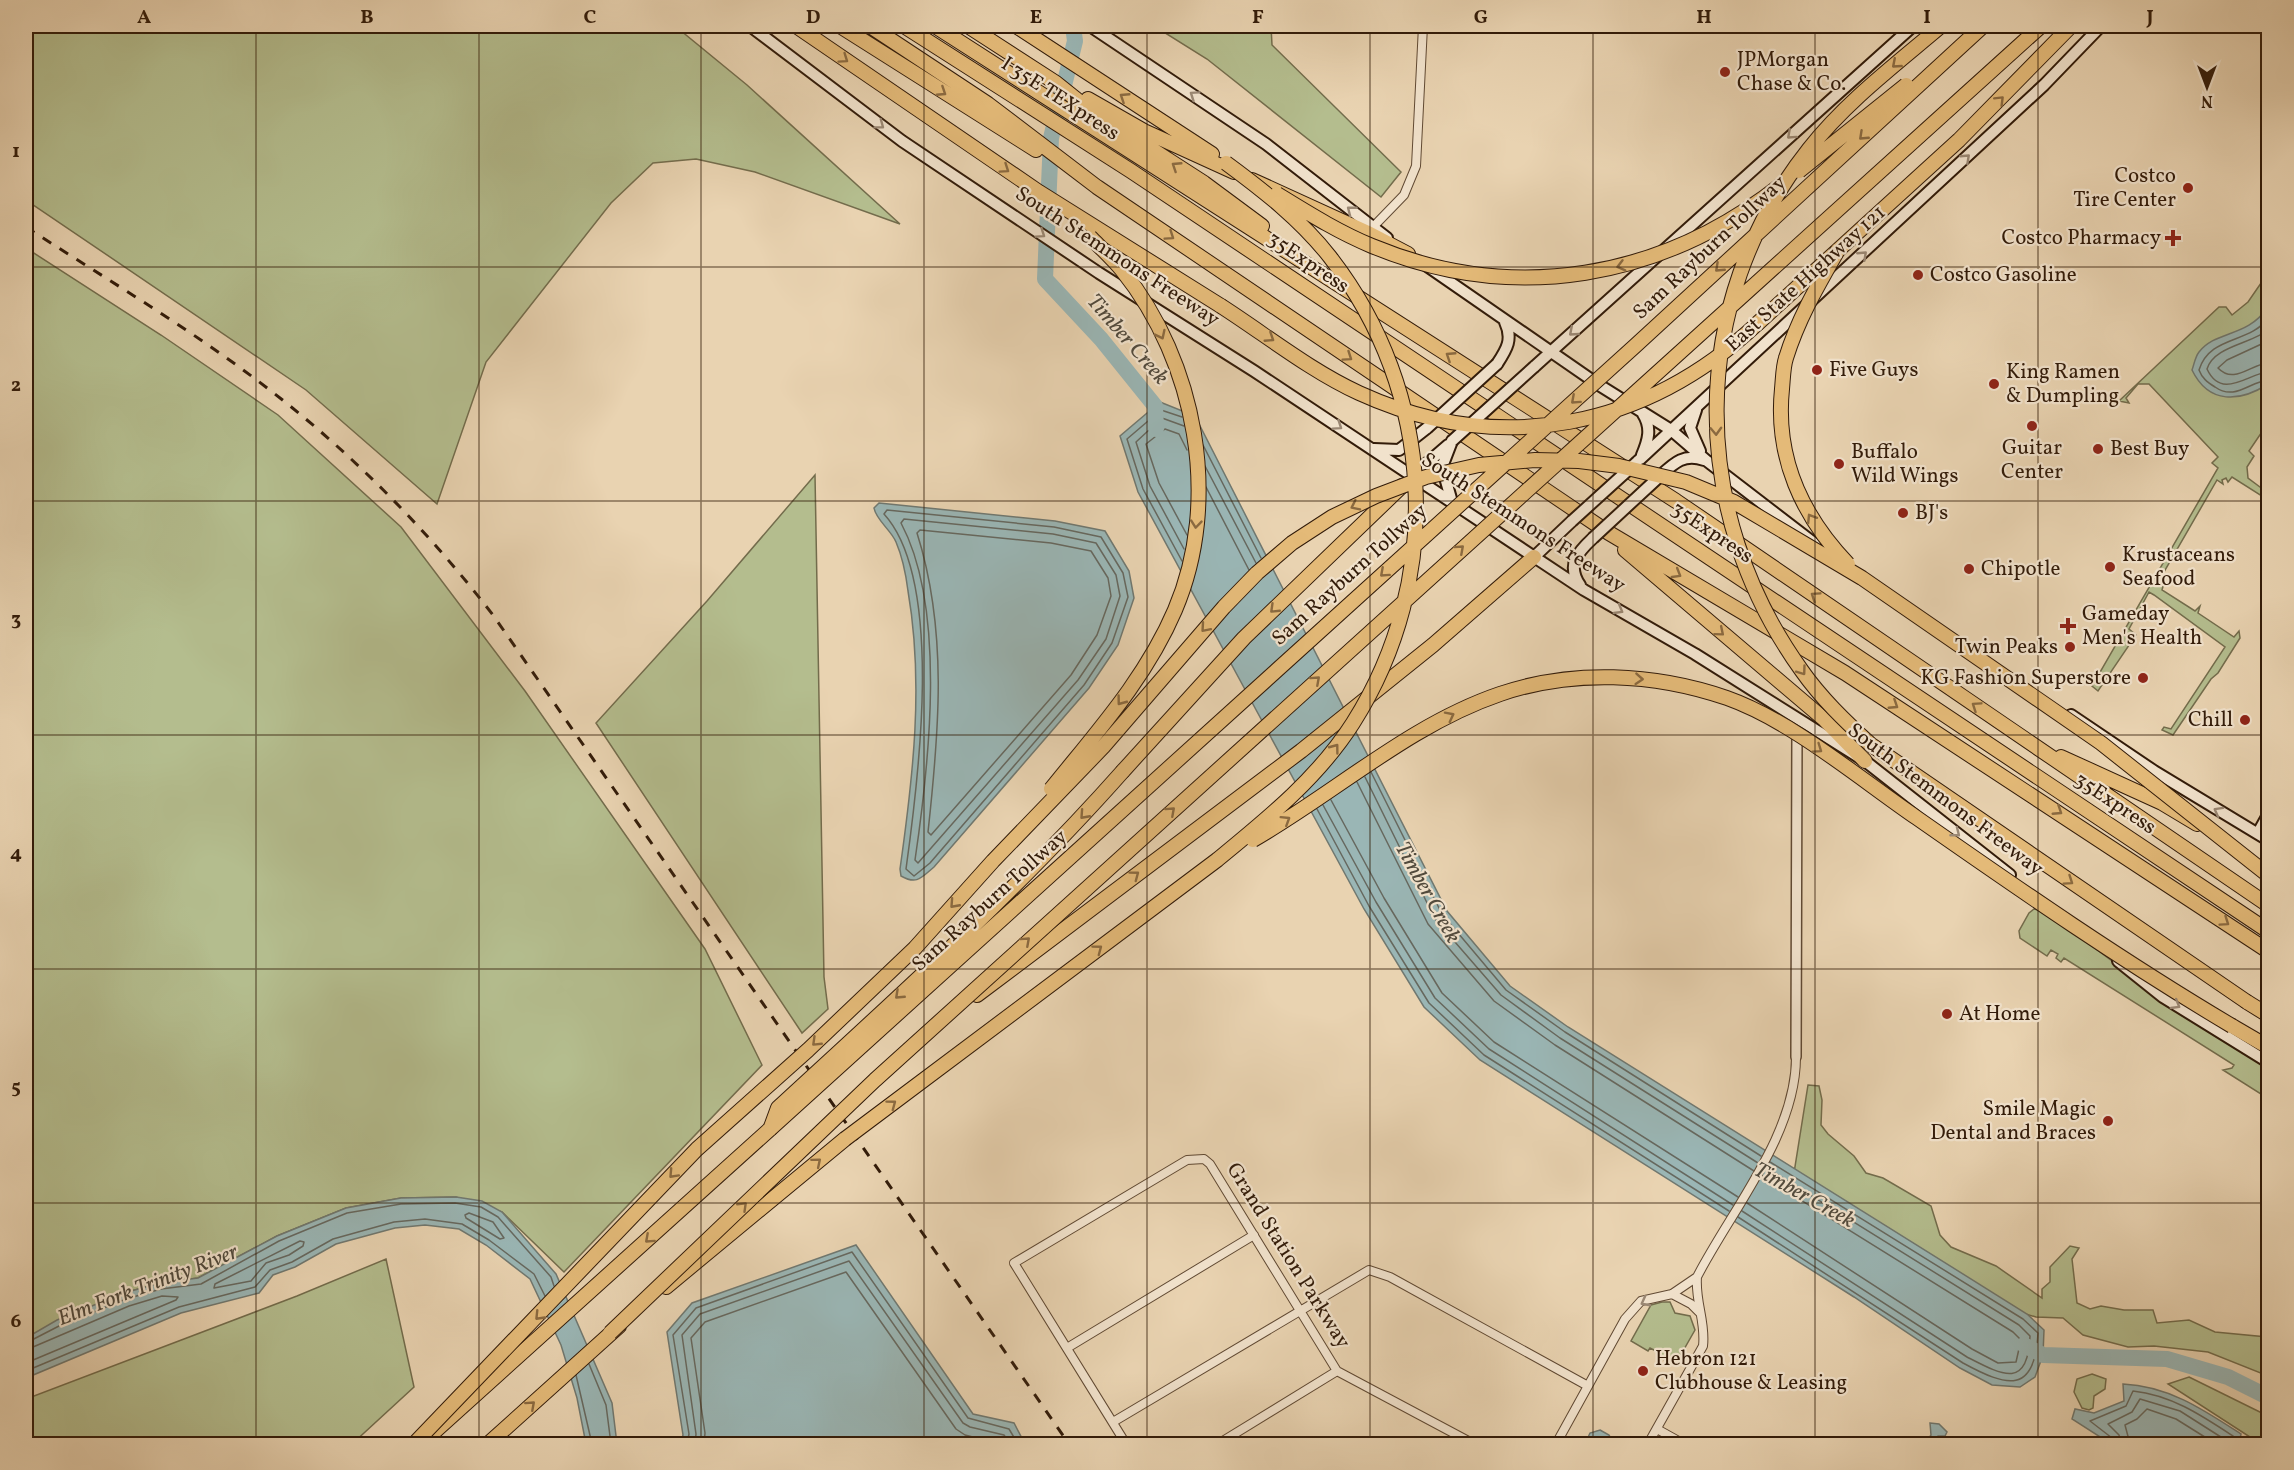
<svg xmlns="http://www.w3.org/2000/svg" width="2294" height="1470" font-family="Vollkorn,serif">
<rect width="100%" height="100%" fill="#e9d3b1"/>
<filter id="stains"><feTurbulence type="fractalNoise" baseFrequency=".00333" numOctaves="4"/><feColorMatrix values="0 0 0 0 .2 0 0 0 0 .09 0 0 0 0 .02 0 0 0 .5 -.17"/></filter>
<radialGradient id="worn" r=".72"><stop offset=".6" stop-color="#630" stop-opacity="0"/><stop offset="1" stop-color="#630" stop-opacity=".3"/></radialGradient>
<!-- green -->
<path fill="#b4bd8e" stroke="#736c4c" stroke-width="1.5" d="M26,26h649l72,59 153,139 -145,-52 -59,-13 -43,4 -42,40 -125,159 -49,142 -131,-114 -280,-190z
M1154,26h117l1,19 129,127 -20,25 -174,-138z
M26,248l135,87 117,80 123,112 124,164 180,258 57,116 -198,207 -62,-60 -46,-15 -55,1 -55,10 -69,28 -79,42 -38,5 -36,10 -98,45z
M2268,273v150l-19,28 5,5 -7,11 1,11 20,15v7l-36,-23 -4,5 -2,-4 -4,2 1,4 -6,-4 -57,99 4,4 -2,7 33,21 5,-5 -2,7 36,24 5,-6 1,7 -22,35 -7,6 -38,56 -11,-5 2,-3 7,2 54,-82 -71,-52 -5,-3 -20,37 7,6 -38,56 -6,-5 126,-218 -6,-5 6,-6 -69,-73h-11l-12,14 3,5 -10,-2 100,-94h7l6,8 16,-13z
M815,475l9,502 4,32 -26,24 -206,-310 111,-122z
M2034,909l13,3 114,86 107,69v21l-4,8 -41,-26 9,-2 2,-3 -170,-107 -3,4 -5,-4 2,-4 -7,-4 -4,6 -27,-18 -1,-7 10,-18z
M1808,1085l11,1 3,14 -1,25 7,9 26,22 12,17 17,5 48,28 9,29 11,12 45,19 46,32v-9l8,-7v-15l20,-21 9,2 -7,11 5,44 13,6 11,-3 23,4h29l4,13 32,-3 26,12 52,5 1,39 -60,-24 -54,-6 -26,1 -45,-12 -20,-17 -27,-1 -27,-8 -215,-136z
M386,1259l28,128 -62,57h-326v-45l271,-103z
M1662,1302h8l5,11 15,3 5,14 -20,35 -17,-8 2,-4 -10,-5 -2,3 -17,-10 20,-36z
M2092,1374l14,5 -1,10 -11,7 -1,12 -4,2 -7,-2 -8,-16 3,-13z
M2189,1377l79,39v28h-17l-1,-7 -82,-53z"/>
<!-- water -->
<path fill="#9ab6b5" stroke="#707870" stroke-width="1.5" d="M2268,307v77c-28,18 -59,21 -76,-14 2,-5 3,-13 7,-18 17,-22 48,-14 69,-45z
M1160,402l35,14 252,495 63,75 58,41 459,287 17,16 -1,25 -8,22 -15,10 -28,-2 -32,-17 -106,-71 -374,-237 -56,-53 -60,-98 -226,-417 -18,-56z
M879,503l176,18 50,10 24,40 5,27 -16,47 -29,43 -155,179c-13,11 -17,18 -33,9l-1,-7c13,-92 24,-185 8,-278 -2,-16 -6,-35 -12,-49 -5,-12 -20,-22 -22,-34z
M456,1197l26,4 20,11 54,62 56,129 5,41h-31l-9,-46 -16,-53 -31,-66 -44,-34 -27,-16 -34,-4 -30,3 -59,16 -41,23 -22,8 -14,18 -78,20 -155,65v-40l31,-18 67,-27 36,-10 38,-5 79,-42 69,-28 55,-10z
M856,1245l117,169 41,9 11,21h-344l2,-9 -16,-103 25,-29z
M2123,1384c46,2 81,26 118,50l-2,10h-128l-39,-25 3,-10 19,4 30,-12z
M1930,1423l9,1 8,8 -2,4h-7l-4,8h-9l6,-9z
M1600,1430l9,5 5,9h-29l5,-11z"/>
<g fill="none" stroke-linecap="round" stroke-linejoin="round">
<!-- shore -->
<path stroke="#66685f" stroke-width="1.5" d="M2268,318c-18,26 -58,17 -69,52 3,8 8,12 16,17 20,14 34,-5 53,-7
M2268,330c-17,14 -54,16 -61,39 15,32 42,4 61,3
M2268,341l-41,19 -9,8c16,17 33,-4 50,-5
M1182,417l-21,-7 -34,29 16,50 39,72
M1184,426l-22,-8 -26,24 14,44 34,63
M1203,445l58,113
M1205,466l51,97
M1206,487l43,83
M887,510l167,17 47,10 22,36 5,24 -16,46 -28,42 -154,178 -16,13 -8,-7c12,-86 39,-288 -22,-355z
M904,519l149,15 43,9 20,32 4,21 -14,43 -28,41 -160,183 -3,-3c14,-95 32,-251 -14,-337z
M920,530l131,13 40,8 17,27 3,18 -14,39 -26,40 -140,160 -3,-3c11,-100 20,-201 -11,-299z
M1187,535l-28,-52 -13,-39 19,-15 14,5 8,16
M1371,772l71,142 64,76 59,42 196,124
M1365,777l70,142 66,76 59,43 198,125
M1357,782l71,142 66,77 61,44 199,126
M1331,800l53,98 58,95 52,49 244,155
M1323,805l53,97 59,96 54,51 244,156
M1317,809l52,97 60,97 55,52 245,156
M1747,1203l225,146 26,14 18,-1 5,-22 -8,-8 -251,-156
M1742,1211l225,146c35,18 61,33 63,-21l-11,-11 -252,-157
M469,1213l24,9 11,16 -4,1 -34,-21 -1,-3z
M1738,1217l225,146c44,24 72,32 75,-30l-15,-14 -253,-157
M300,1241l4,1 -1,4 -14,9 -23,8 -15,18 -37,7 1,-4z
M26,1343l33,-17 67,-27 35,-10 40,-5 78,-43 68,-28 54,-9 54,-1 26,4 17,10 53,60 3,9
M26,1350l103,-44 33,-10 16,1 -2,3 -150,63
M589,1364l17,41 5,39
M26,1371l153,-64 76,-20 15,-17 22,-8 41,-23 61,-17 31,-3 37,5 27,16 45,34 11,22
M576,1375l16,69
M687,1444l2,-10 -16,-99 23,-27 156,-56 116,166 41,11 9,15
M695,1444l1,-10 -14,-99 18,-21 149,-53 114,162 7,4 34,8 6,9
M704,1444l1,-11 -14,-95 14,-16 141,-50 110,157 9,6 35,9
M2114,1444l-2,-6 -22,-17 36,-15 7,-15c38,4 68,24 100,45v8
M2121,1444l-2,-9 -11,-11 24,-12 8,-13 40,12 44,28 2,5
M2130,1444l-5,-19 12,-6 10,-10 29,10 40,25"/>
<!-- river -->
<path stroke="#9ab6b5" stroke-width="16" d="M1073,26l2,15 -24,97 -6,141 56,60 54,67 1,23
M2024,1345l19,10 124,4 61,18 40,20"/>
<!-- minor casing -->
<g stroke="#604933" stroke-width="10">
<path id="minor" d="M1373,227l31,-32 12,-29 7,-140
M1672,1294l19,10 9,9
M1067,1348l187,-113
M1113,1422l256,-152 21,7 198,109
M1657,1429l27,15
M1126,1444l-112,-181 173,-103 17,-1 6,5 127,207 137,73
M1218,1444l119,-73
M1556,1444l69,-125 16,-18 31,-7 25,-17
M1648,1444l55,-98c3,-24 -8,-44 -6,-69 35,-68 99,-142 99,-220"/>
</g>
<!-- tertiary casing -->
<g stroke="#604933" stroke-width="12">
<path id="tertiary" d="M1796,1057l1,-327"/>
</g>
<!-- secondary casing -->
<g stroke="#321b09" stroke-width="14">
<path id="secondary" d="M750,26l152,115 197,132 155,98 330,219 111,64 170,107 145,114
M1090,26l176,118 121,94
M1427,266l172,119 72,45 36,31 112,86
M1497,364c10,-15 16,-25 8,-42
M1534,367l379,-341
M1696,410l-6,18 10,23
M1374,449l25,1 28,-22
M1642,455c6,-14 10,-27 1,-41
M1637,462l407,-377 57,-59
M1412,476l36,-31
M1660,476c14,-13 24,-23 44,-16
M1452,502l-10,-35 10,-26
M1534,557l38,-36
M1580,585c-14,-20 -2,-33 13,-47
M2071,715l83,56 114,69
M2258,833l10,-18
M2118,961l45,36 105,65"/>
</g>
<!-- motorway casing -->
<g stroke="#321b09" stroke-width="16">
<path id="motorway" d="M796,26l243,166 182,114
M840,26l196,124
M870,26l118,78 109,83 512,346 236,140 423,278
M904,26l227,145 1137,760
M935,26l741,475 592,404
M968,26l88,57 30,24 118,76 58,43
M1016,26l196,128
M1088,99l56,32 90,41
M1252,180l114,52 42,22
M1758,323l201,-183 112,-114
M1625,550l200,170 40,41
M2061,757l101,46 35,21
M1123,771l121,-133 158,-152
M977,995l324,-244 132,-106 101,-88
M2247,1002l21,13
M2232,1026l36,21
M666,1287l179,-148
M424,1441l346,-312
M488,1444l131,-118"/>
</g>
<!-- minor -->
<use href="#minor" stroke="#f1e2cc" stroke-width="8"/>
<!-- tertiary -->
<use href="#tertiary" stroke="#f1e2cc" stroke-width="9"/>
<!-- secondary -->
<use href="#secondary" stroke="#f1e2cc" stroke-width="10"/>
<!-- motorway -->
<use href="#motorway" stroke="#e4ba78" stroke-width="14"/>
<!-- rail -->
<path stroke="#321b09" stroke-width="3" stroke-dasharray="10 10" stroke-linecap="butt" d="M26,227c77,50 158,98 232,154 89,67 167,146 235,234l576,829"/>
<!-- secondary-bridge casing -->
<g stroke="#321b09" stroke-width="14" stroke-linecap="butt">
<path id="secondary-bridge" d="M1427,428l70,-64
M1452,441l82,-74
M1572,521l65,-59
M1593,538l67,-62"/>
</g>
<!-- motorway-bridge casing -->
<g stroke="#321b09" stroke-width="16" stroke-linecap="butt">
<path id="motorway-bridge" d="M1941,26c-46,39 -95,76 -132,123 -123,155 -121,364 -7,522 19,27 43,50 68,73l377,258
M1799,171l107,-86
M1277,194c31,19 61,38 95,52 142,59 290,33 410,-62
M1838,250c-20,35 -40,69 -52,108 -3,9 -3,21 -4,31 -7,68 20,127 66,175
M1221,306c45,29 90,65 138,87 142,65 287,35 399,-70
M1051,789c45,-56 95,-111 124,-179 47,-110 21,-248 -53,-340 -10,-12 -21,-22 -32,-33
M1253,840c82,-47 156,-115 247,-146 73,-25 154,-21 227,4 65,23 133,81 190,120 103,72 207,144 315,208
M771,1127l7,-19c118,-109 238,-216 345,-337
M770,1129l865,-783 348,-320
M845,1139l372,-279c50,-41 101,-82 136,-137 92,-145 82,-331 -23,-466 -29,-37 -66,-66 -104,-94
M610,1333l265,-253 1166,-1054
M414,1444l283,-295 111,-99 107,-102 78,-87 110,-114 121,-140 33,-34 35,-30 40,-26 44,-21 50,-19 53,-12 56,-5 44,1 40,5 67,16 48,20 128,76 239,165 167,132"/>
</g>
<!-- secondary-bridge -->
<use href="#secondary-bridge" stroke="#f1e2cc" stroke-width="10"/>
<!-- motorway-bridge -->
<use href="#motorway-bridge" stroke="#e4ba78" stroke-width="14"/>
</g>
<!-- one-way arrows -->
<defs><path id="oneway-chevron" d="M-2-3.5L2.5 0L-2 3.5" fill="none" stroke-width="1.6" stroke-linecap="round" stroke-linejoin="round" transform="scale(1.5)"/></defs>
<g stroke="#8b6a40">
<use href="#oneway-chevron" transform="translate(844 59) rotate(35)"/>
<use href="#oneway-chevron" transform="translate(1896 64) rotate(139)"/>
<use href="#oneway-chevron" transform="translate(942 92) rotate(33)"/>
<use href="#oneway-chevron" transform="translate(1124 97) rotate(-147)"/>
<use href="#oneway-chevron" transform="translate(2000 100) rotate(-45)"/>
<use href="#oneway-chevron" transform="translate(1863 136) rotate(137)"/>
<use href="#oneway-chevron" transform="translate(1176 166) rotate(-147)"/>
<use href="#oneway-chevron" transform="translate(1005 169) rotate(34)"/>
<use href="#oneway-chevron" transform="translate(1170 236) rotate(34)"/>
<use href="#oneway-chevron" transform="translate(1621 266) rotate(165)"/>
<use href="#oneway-chevron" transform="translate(1719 268) rotate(137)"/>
<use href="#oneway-chevron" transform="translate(1161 335) rotate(64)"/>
<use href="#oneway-chevron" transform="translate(1270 338) rotate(33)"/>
<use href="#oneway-chevron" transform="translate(1450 356) rotate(-147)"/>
<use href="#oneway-chevron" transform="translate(1348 357) rotate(34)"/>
<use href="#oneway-chevron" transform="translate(1575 400) rotate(138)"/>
<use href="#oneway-chevron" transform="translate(1716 431) rotate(88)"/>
<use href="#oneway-chevron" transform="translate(1355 506) rotate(154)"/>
<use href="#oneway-chevron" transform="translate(1811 518) rotate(-122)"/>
<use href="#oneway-chevron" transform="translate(1196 524) rotate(96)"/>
<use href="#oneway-chevron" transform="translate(1460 549) rotate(-42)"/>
<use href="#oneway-chevron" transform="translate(1384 573) rotate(138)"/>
<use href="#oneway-chevron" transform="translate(1677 574) rotate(31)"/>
<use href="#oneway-chevron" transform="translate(1815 596) rotate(-146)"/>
<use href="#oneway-chevron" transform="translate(1274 609) rotate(136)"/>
<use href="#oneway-chevron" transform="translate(1205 628) rotate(131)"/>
<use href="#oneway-chevron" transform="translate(1720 632) rotate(40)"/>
<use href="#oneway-chevron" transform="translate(1802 671) rotate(54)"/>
<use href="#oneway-chevron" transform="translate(1639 679) rotate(4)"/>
<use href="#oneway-chevron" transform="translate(1316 680) rotate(-42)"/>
<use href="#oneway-chevron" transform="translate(1121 701) rotate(127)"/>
<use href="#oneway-chevron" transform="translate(1894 705) rotate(33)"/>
<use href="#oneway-chevron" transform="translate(1976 706) rotate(-146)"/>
<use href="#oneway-chevron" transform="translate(1450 716) rotate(-27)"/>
<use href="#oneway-chevron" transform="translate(1335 748) rotate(-53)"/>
<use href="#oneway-chevron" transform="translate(1818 749) rotate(35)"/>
<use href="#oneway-chevron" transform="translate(1171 811) rotate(-42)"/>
<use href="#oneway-chevron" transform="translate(2058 811) rotate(33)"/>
<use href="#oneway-chevron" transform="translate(1084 815) rotate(132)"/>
<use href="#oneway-chevron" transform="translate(1286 820) rotate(-32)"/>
<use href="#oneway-chevron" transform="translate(1135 875) rotate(-37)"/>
<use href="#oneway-chevron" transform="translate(2069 881) rotate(34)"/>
<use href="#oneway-chevron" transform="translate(954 904) rotate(132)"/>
<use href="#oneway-chevron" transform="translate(2225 922) rotate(34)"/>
<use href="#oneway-chevron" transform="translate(1026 941) rotate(-42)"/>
<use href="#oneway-chevron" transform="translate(1098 949) rotate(-37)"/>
<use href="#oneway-chevron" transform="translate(899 995) rotate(137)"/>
<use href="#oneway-chevron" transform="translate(816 1042) rotate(136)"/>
<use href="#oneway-chevron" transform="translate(892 1104) rotate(-37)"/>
<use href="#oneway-chevron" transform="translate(817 1162) rotate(-40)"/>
<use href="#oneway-chevron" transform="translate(673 1174) rotate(133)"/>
<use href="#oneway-chevron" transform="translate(743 1206) rotate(-44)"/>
<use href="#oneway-chevron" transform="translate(649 1239) rotate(138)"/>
<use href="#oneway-chevron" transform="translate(539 1316) rotate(134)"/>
<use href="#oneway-chevron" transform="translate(531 1405) rotate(-42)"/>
</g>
<g stroke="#9b8874">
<use href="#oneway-chevron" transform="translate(1194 95) rotate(-146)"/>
<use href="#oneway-chevron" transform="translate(880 125) rotate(37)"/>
<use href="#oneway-chevron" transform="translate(1791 135) rotate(138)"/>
<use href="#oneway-chevron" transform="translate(1966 158) rotate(-43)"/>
<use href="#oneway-chevron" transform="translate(1351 210) rotate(-142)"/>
<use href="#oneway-chevron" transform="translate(1041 234) rotate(34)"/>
<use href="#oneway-chevron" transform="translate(1863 255) rotate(-43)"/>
<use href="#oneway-chevron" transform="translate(1573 332) rotate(139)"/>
<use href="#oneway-chevron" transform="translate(1338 426) rotate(34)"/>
<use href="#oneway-chevron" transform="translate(1619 610) rotate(30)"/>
<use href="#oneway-chevron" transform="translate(2218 811) rotate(-151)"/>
<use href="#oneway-chevron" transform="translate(1956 833) rotate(38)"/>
<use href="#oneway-chevron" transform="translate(2176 1005) rotate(31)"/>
<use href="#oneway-chevron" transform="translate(1645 1302) rotate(152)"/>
</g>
<!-- grid -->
<path fill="none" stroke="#321b09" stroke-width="1.5" stroke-opacity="0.55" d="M256,26v1418M479,26v1418M701,26v1418M924,26v1418M1147,26v1418M1370,26v1418M1593,26v1418M1815,26v1418M2038,26v1418M26,267h2242M26,501h2242M26,735h2242M26,969h2242M26,1203h2242"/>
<!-- markers -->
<g fill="#8f2418" stroke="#f1e2cc" stroke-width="2">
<circle cx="1725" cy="72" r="6"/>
<circle cx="2188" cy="188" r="6"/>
<path d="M2170 229h6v6h6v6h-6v6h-6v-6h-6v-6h6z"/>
<circle cx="1918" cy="275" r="6"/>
<circle cx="1817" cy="370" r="6"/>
<circle cx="1994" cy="384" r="6"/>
<circle cx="2032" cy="426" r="6"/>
<circle cx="2098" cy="449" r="6"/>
<circle cx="1839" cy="464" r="6"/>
<circle cx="1903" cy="513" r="6"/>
<circle cx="2110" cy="567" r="6"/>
<circle cx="1969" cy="569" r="6"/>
<path d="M2065 617h6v6h6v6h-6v6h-6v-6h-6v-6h6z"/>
<circle cx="2070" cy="647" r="6"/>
<circle cx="2143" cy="678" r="6"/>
<circle cx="2245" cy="720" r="6"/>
<circle cx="1947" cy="1014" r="6"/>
<circle cx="2108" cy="1121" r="6"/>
<circle cx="1643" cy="1371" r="6"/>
</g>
<g text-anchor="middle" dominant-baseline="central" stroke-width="4.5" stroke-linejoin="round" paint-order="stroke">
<!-- poi labels -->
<g font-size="21" fill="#321b09" stroke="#f1e2cc" text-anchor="start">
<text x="1737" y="60">JPMorgan<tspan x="1737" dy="24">Chase &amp; Co.</tspan></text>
<text x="2176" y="176" text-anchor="end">Costco<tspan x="2176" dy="24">Tire Center</tspan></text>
<text x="2161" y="238" text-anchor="end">Costco Pharmacy</text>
<text x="1930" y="275">Costco Gasoline</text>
<text x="1829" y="370">Five Guys</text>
<text x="2006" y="372">King Ramen<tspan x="2006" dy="24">&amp; Dumpling</tspan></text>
<text x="2032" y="448" text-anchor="middle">Guitar<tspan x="2032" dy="24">Center</tspan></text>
<text x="2110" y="449">Best Buy</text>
<text x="1851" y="452">Buffalo<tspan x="1851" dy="24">Wild Wings</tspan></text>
<text x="1915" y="513">BJ's</text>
<text x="2122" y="555">Krustaceans<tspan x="2122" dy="24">Seafood</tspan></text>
<text x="1981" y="569">Chipotle</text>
<text x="2082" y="614">Gameday<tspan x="2082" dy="24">Men's Health</tspan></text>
<text x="2058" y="647" text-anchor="end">Twin Peaks</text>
<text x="2131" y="678" text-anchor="end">KG Fashion Superstore</text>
<text x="2233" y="720" text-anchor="end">Chill</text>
<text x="1959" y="1014">At Home</text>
<text x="2096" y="1109" text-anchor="end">Smile Magic<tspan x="2096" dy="24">Dental and Braces</tspan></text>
<text x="1655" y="1359">Hebron 121<tspan x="1655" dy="24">Clubhouse &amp; Leasing</tspan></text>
</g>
<!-- street labels -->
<g font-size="21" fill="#321b09" stroke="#f1e2cc">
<text transform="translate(1060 99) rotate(33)">I 35E TEXpress</text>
<text transform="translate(1710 248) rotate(-43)">Sam Rayburn Tollway</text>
<text transform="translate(1117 257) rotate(33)">South Stemmons Freeway</text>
<text transform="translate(1308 263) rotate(34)">35Express</text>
<text transform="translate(1806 279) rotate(-42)">East State Highway 121</text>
<text transform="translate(1523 523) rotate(33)">South Stemmons Freeway</text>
<text transform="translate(1712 533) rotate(34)">35Express</text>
<text transform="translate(1350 575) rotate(-42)">Sam Rayburn Tollway</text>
<text transform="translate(1945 800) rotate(37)">South Stemmons Freeway</text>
<text transform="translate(2115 804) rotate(34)">35Express</text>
<text transform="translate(990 901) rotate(-42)">Sam Rayburn Tollway</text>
<text transform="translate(1288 1256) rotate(58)">Grand Station Parkway</text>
</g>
<!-- water labels -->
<g font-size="22" font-style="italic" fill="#514a3d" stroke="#f1e2cc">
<text transform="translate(1127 340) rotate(49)">Timber Creek</text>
<text transform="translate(1427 893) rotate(61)">Timber Creek</text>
<text transform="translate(1804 1196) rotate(29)">Timber Creek</text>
<text transform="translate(148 1286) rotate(-21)">Elm Fork Trinity River</text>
</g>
</g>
<!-- margin -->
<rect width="2294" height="1470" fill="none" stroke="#e9d3b1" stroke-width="66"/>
<!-- north arrow -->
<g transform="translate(2207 87) rotate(180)" stroke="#f1e2cc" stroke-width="4.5" paint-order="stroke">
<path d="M0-4.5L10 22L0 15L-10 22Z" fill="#321b09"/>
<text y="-9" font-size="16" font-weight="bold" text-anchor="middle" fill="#321b09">N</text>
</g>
<rect x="33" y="33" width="2228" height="1404" fill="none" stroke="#321b09" stroke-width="2"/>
<g font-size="20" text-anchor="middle" font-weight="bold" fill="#321b09">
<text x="144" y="23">A</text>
<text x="367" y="23">B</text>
<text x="590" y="23">C</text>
<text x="813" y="23">D</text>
<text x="1036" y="23">E</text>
<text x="1258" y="23">F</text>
<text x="1481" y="23">G</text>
<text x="1704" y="23">H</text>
<text x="1927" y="23">I</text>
<text x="2150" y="23">J</text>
<text x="16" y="157">1</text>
<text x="16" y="391">2</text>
<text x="16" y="625">3</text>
<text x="16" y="859">4</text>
<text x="16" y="1093">5</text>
<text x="16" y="1327">6</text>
</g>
<rect width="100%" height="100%" filter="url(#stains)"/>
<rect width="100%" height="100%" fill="url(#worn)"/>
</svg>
